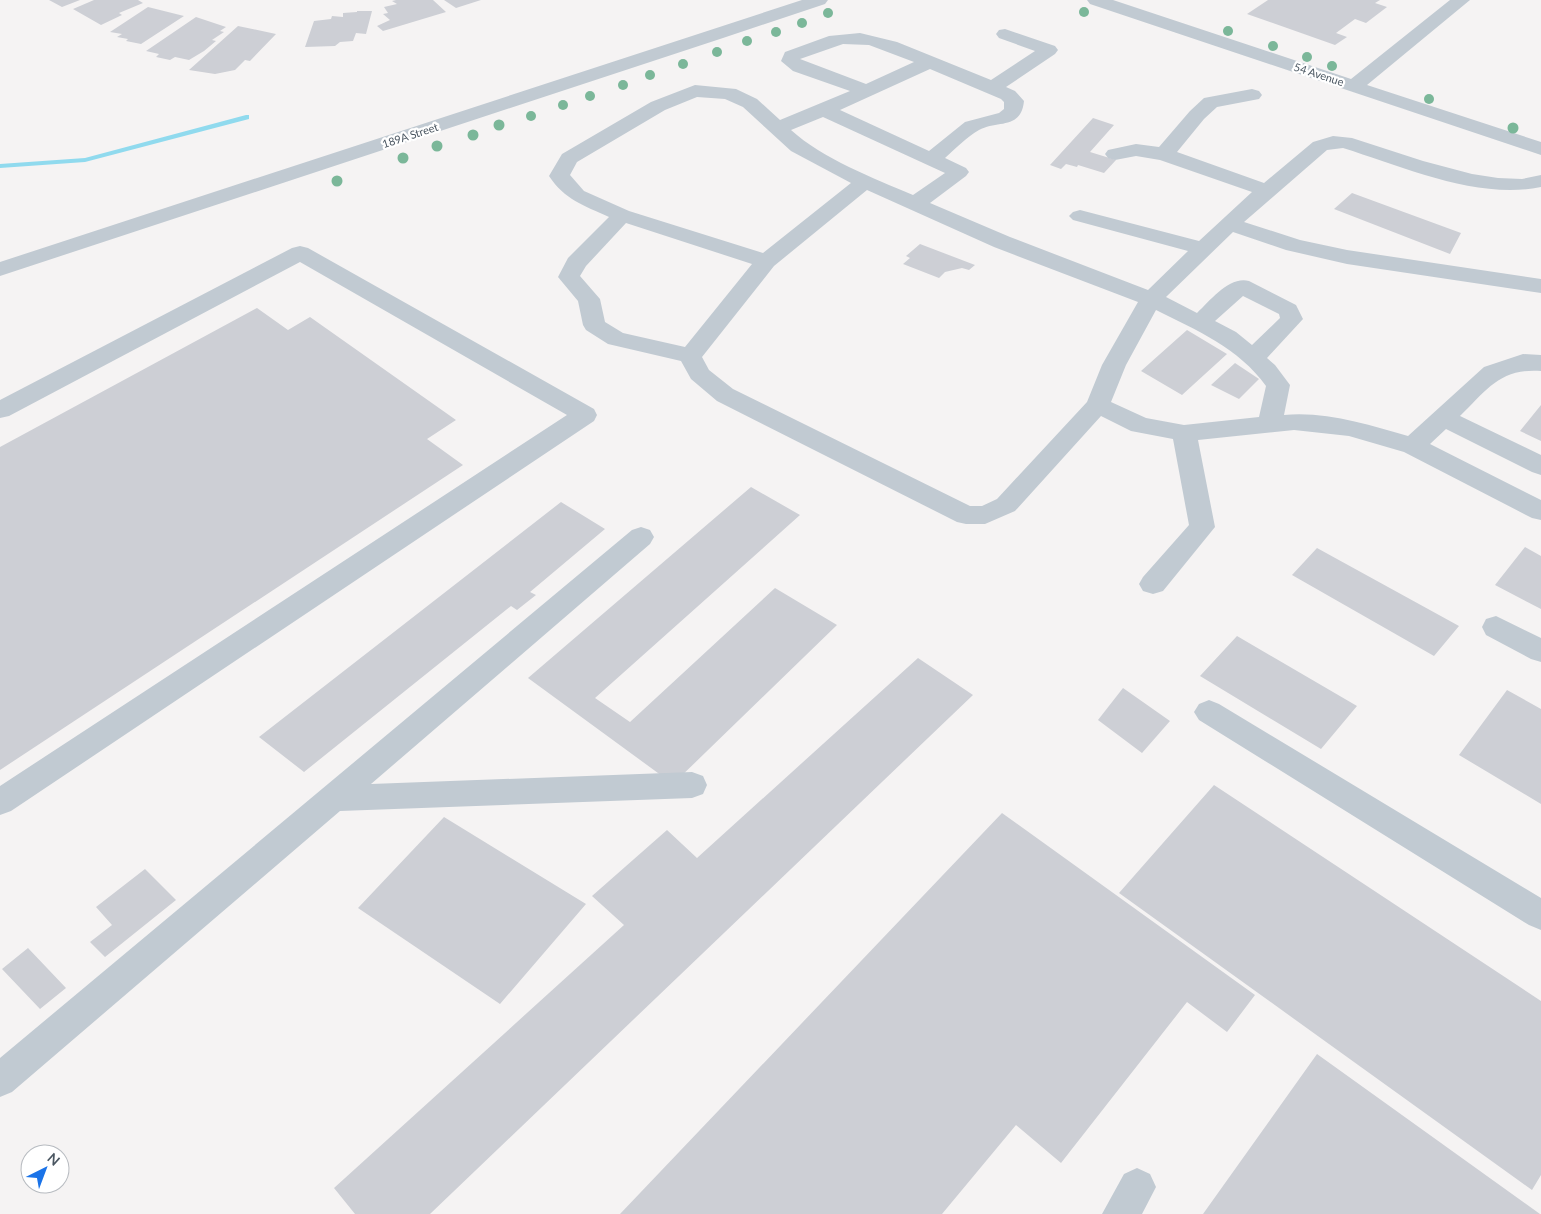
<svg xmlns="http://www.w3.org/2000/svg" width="1541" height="1214" font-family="Lato,sans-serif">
<rect width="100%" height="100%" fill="#f5f3f3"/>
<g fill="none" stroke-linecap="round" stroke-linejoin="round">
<!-- stream -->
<path fill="#90daee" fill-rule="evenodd" d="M246,115h3v4l-164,43 -85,6v-4l85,-6z"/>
</g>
<!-- building -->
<path fill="#cdcfd5" d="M49,0h31l-18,7z
M94,0h44l5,3 -24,10 3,2 -21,10 -28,-16z
M396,0h37l13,12 -63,19 -6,-5 13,-6 -7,-6 5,-1 -4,-6 13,-3 -5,-3z
M444,0h37l-25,8z
M1268,0h112l-5,3 12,4 -21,16 -11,-4 -19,14 11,4 -12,8 -88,-31z
M148,7l36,9 -43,28 -15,-3 2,-2 -11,-2 5,-3 -12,-2z
M357,11h15l-6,23 -10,-1 -3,8 -13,1 -5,4 -30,1 9,-26 17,-2 1,-3 11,1v-4l14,-1z
M196,17l30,10 -6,4 4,1 -12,8 4,1 -12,10 -15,9 -14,-3 -5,3 -14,-3 3,-3 -13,-3z
M238,26l38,8 -26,27 -5,-1 -10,10 -20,4 -26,-4z
M1093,118l21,7 -24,27 26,8 -12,13 -26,-8 -1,2 -11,-3 -5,5 -11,-4z
M1352,193l109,40 -11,21 -116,-45z
M920,244l55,21 -6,5 -7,-2 -17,4 -6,6 -36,-14 7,-6 -4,-2z
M257,308l31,22 22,-13 146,103 -29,19 36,26 -463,305v-323z
M1187,330l40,24 -45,41 -41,-24z
M1235,363l24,16 -20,20 -28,-14z
M1541,405v36l-21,-10z
M751,487l49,28 -205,183 35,24 145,-134 62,37 -164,159 -145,-106z
M561,502l44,27 -75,63 6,3 -19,15 -6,-4 -207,166 -45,-35z
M1525,547l16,9v53l-46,-24z
M1317,548l142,78 -25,30 -142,-81z
M1237,636l120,70 -36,43 -121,-73z
M918,658l55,37 -543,519h-75l-21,-26 290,-263 -32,-29 75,-66 30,28z
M1123,688l47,33 -28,32 -44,-33z
M1507,690l34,19v95l-82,-49z
M1214,785l327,216v174l-9,15 -413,-297z
M1002,813l253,182 -28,37 -40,-30 -126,161 -45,-38 -74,89h-322z
M444,817l142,87 -86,100 -142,-96z
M145,869l31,31 -71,57 -15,-15 22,-17 -16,-18z
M28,948l38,40 -26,21 -38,-40z
M1317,1054l223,160h-337z"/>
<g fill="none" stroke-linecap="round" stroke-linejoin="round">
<!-- minor -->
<path fill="#c1cad2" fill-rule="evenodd" d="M802,0h26l-3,4 -102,34 -723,238v-14z
M1087,0h26l238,79 99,-79h20l-103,85 174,57v13l-451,-151z
M1005,29l50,17 3,4 -3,4 -49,33 9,4 9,10c-3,29 -26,19 -45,29 -12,7 -24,19 -34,28l21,10 3,4 -3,4 -36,27 80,34 138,53 40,-39 -115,-31 -4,-4 4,-4 7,-2 119,31 53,-49 -92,-32 -24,-4 -21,4 -7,-2 -3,-4 3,-4 28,-6 23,3 31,-36 14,-13 48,-9 7,2 3,4 -3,4 -42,8 -13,12 -27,33 87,31 49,-41 20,-6 19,2 71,23 49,13 26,4 24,1 19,-4v12c-64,13 -137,-20 -198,-39l-16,2 -83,72 56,18 47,10 194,29v14l-194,-29 -61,-14 -53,-18 -67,65 31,16c14,-13 32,-37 52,-32l47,24 7,14 -36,39 8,7 15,20 -6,30c42,-4 85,10 124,21l76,-69 39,-13 18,1v16c-41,-3 -54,19 -81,45l81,39v20l-9,-3 -86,-43 -16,15 111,56v20l-9,-2 -128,-66 -55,-16 -55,-6 -96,10 17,87 -52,64 -10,3 -10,-3 -4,-7 4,-7 46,-52 -16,-86 -42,-8 -30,-15 -86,95 -30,13h-19l-9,-2 -240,-121 -26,-22 -10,-18 -73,-17 -22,-14 -3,-5 -5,-24 -20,-24 10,-19 41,-41c-26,-12 -44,-17 -60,-41l13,-22 89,-52 44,-17 41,4 21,10 23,21 70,-29 -57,-20 -12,-10 4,-9 44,-16 31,-3 37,9 94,38 44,-29 -36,-13 -3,-4 3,-4zM843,44l26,1 45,17 -48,22 -66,-25zM930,69l71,30 3,3v7l-5,4 -34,9 -36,29 -89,-41zM697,97l28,2 18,8 48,44 60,32 -88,70 -134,-42 -45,-20 -14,-16 7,-13 88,-52zM823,117l122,56 -32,22c-40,-17 -90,-36 -122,-65zM867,190l127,57 144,55 -36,63 -15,37 -90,97 -15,7h-12l-237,-117 -24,-19 -7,-13 72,-91zM626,223l126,41 -67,83 -62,-14 -18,-11 -5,-23 -20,-23 6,-10zM1243,296l36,18 1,4 -28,27 -16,-13 -21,-11zM1156,310c40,20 83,38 110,76l-7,31 -75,8 -38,-7 -35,-16 15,-37z
M300,246l8,2 286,161 3,6 -3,6 -583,390 -11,4v-29l567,-371 -267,-153 -291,154 -9,2v-18l292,-152z
M641,527l9,3 4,7 -4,7 -279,240 321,-12 11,4 4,9 -4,9 -11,4 -352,13 -328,281 -12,5v-39l632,-528z
M1496,616l45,22v24l-10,-3 -45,-24 -4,-8 4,-8z
M1209,700l10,4 322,194v32l-12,-5 -330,-205 -5,-8 5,-8z
M1137,1168l13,6 6,13 -14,27h-40l22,-40z"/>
</g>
<!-- trees -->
<g fill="#7bb799">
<circle cx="1084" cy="12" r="5"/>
<circle cx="828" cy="13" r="5"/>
<circle cx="802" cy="23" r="5"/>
<circle cx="1228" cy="31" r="5"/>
<circle cx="776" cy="32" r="5"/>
<circle cx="747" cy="41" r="5"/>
<circle cx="1273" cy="46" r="5"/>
<circle cx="717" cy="52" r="5"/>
<circle cx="1307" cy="57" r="5"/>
<circle cx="683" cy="64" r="5"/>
<circle cx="1332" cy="66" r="5"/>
<circle cx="650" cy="75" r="5"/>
<circle cx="623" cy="85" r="5"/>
<circle cx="590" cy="96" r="5"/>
<circle cx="1429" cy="99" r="5"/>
<circle cx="563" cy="105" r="5"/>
<circle cx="531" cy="116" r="5"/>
<circle cx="499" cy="125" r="5.5"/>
<circle cx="1513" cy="128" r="5.5"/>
<circle cx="473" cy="135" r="5.5"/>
<circle cx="437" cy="146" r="5.5"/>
<circle cx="403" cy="158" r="5.5"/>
<circle cx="337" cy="181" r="5.5"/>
</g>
<g text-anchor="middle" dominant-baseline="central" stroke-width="4.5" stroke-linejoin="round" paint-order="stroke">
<!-- far-street labels -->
<g font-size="11" fill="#4a5661" stroke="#fff">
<text transform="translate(1319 74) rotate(18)">54 Avenue</text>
<text transform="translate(410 135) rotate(-18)">189A Street</text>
</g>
</g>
<!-- north arrow -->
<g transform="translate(45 1169) rotate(42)"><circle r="24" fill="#ffffff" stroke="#b7bbc0"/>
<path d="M0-4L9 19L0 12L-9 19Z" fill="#1a73e8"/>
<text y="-8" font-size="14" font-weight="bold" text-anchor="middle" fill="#4a5661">N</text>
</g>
</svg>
